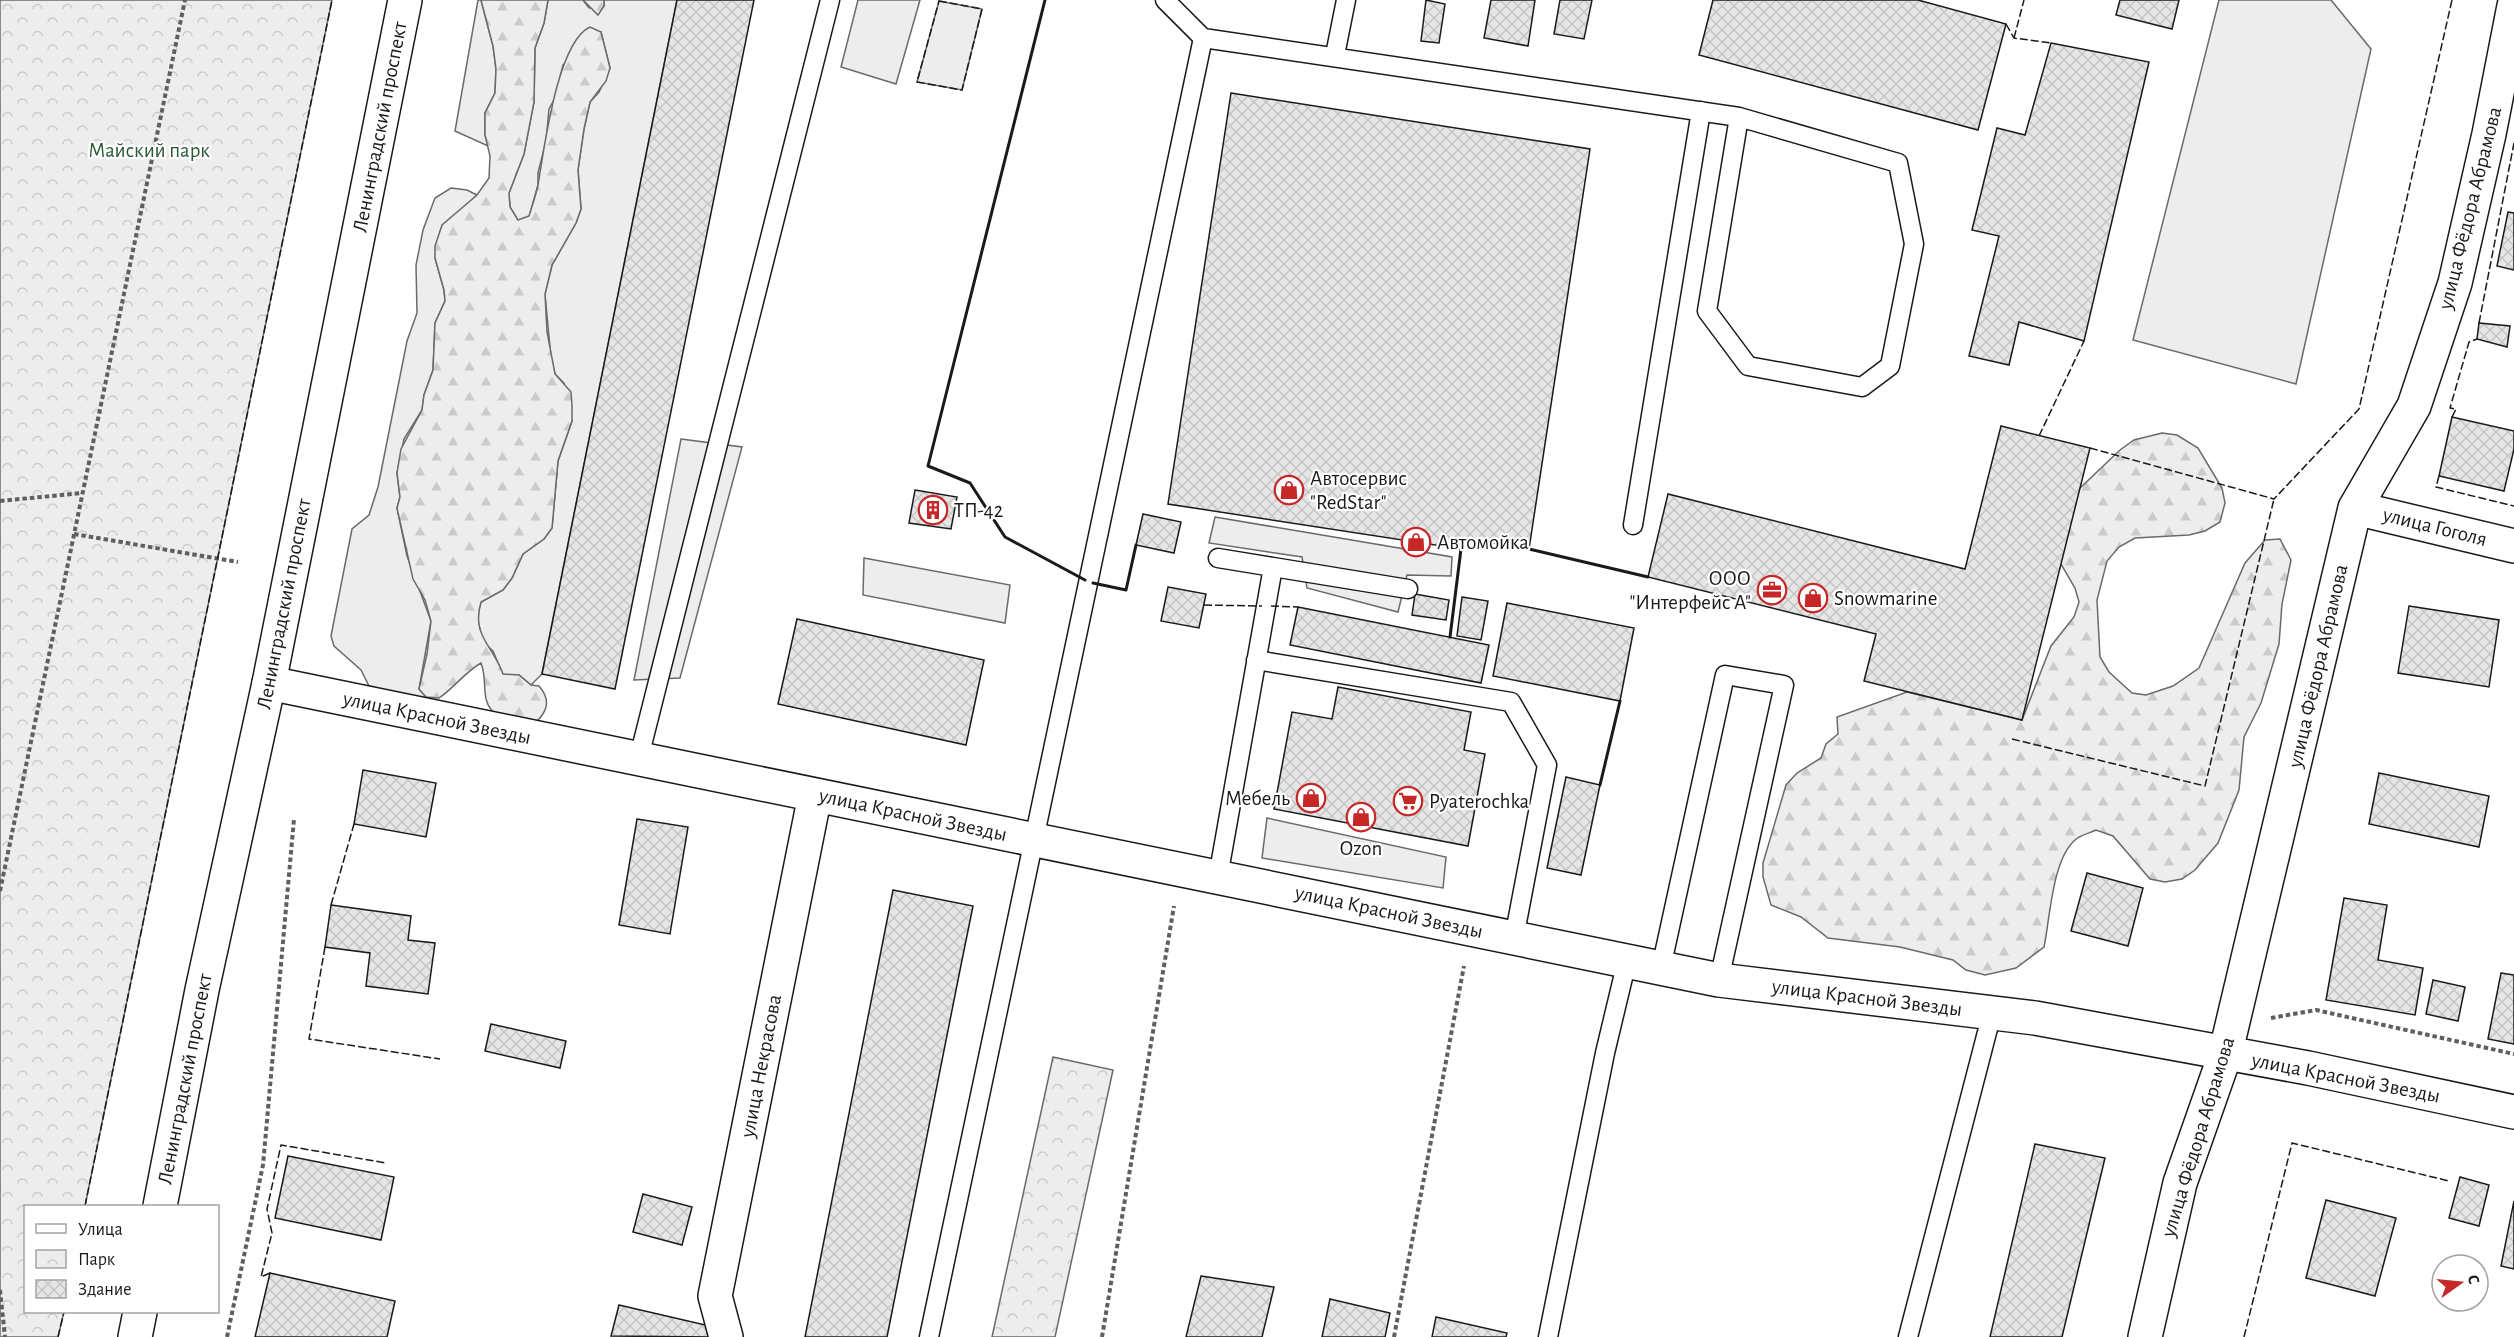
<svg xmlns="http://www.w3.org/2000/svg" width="2514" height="1337" font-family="'Alegreya Sans',sans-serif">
<defs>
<pattern id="forest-firs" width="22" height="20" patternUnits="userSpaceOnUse" patternTransform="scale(1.5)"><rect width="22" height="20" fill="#ededed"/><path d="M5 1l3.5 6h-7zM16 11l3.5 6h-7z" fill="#cbcbcb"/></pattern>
<pattern id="park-crowns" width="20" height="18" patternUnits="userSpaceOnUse" patternTransform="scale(1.5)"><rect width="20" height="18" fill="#ededed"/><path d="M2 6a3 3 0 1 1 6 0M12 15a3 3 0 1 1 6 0" fill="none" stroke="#cbcbcb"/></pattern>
<pattern id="building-cross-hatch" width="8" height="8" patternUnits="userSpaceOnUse" patternTransform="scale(1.5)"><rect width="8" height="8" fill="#e6e6e6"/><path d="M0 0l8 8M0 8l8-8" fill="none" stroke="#c5c5c5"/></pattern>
</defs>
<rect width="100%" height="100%" fill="#fff"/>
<!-- built -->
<path fill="#ededed" stroke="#6a6a6a" stroke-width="1.5" d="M478,0h3l12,46 3,23 -1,24 -10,20v22l3,11 -33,-15z
M548,0h35l6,8 15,-2v-6h73l-135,674 -11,11 -12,-10h-16l-10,-24 -10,-9 -6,-25 4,-15 22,-12 9,-12 11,-24 21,-15 8,-11 6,-67 14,-40 -8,-38 -9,-9 -4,-16 -6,-64 7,-29 24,-42 5,-14 -3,-39 6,-41 6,-27 9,-10 11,-24 -9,-36 -38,33 -8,33 -6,11 -3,32 -8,32v12l-9,32 -11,4 -8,-14 -1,-14 15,-39 10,-52 1,-54 9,-25z
M858,0h62l-24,84 -55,-17z
M2219,0h112l40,49 -75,335 -163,-44z
M939,1l43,8 -20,81 -45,-8z
M451,188l16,2 10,5 -8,8 -34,55 9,32 1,11 -10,22 -2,47 -9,25 -2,15 -18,29 -7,34 3,24 -3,11 10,48 24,65 -12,68 7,8 -3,6 -54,-17 -8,-16 -27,-24 -3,-10 21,-107 17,-14 9,-28 29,-146 10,-28 -1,-48 7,-35 12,-32z
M681,439l61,8 -62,231 -46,2z
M1215,517l237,40 -1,19 -44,-1 -9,37 -91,-24 -5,-31 -93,-14z
M864,558l146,27 -5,38 -142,-28z
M1267,818l179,39 -3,31 -181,-30z"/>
<!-- forest -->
<path fill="url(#forest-firs)" stroke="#6a6a6a" stroke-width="1.5" d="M481,0h67l-4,23 -9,25 -1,54 -10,52 -15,39 1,14 8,13 11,-4c3,-10 7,-21 9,-31 6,-35 19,-143 52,-158l11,5 9,36 -4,13 -16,21 -6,27 -6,41 3,39 -5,14 -24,42 -7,29 2,38 8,42 16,18 1,14v15l-14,40 -6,67 -8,11 -21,15 -11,24 -9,12 -22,12c-10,34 12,43 22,72l16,1 12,10 8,1c14,16 7,29 -9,41 -21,-6 -44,-9 -45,-35 -1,-11 0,-19 -4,-29 -16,9 -27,25 -42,35l-13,-1 -7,-8 8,-35 4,-33 -6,-21 -12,-21 -16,-71 3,-11 -3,-24 4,-24 21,-39 2,-15 9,-25 2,-47 10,-22 -1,-11 -9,-32v-12l7,-21 35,-30 12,-17 1,-22 -5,-21v-22l10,-20 1,-24 -3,-23z
M583,0h21v6l-6,9z
M2162,433l15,2 21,13 24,40 3,15 -5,19 -15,9 -16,4 -54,3 -16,9 -12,14 -10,39 3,57 9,15 23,21 14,2 27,-9 26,-18 46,-105 20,-23 15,-1 11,21 -9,44 -3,40 -18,59 -17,34 -5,53 -21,53 -23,27 -13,9 -17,3 -15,-3 -37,-43 -17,-6c-6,3 -16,5 -21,10 -23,20 -25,79 -31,107l-28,21 -31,7 -19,-5 -13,-10 -53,-13 -72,-9 -27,-21 -30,-12 -8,-28v-14l23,-78 11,-12 24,-15 5,-14 12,-10 -1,-17 70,-25 115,28 29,-74 23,-29 5,-15 -4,-14 -17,-29 19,-68 43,-41 14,-10z"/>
<!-- park -->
<path fill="url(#park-crowns)" stroke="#6a6a6a" stroke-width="1.5" d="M0,0h332l-247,1206h-59v106h38l-6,25h-58z
M1053,1057l60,13 -58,267h-63z"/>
<!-- building -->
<path fill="url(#building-cross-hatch)" stroke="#1a1a1a" stroke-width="1.5" d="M677,0h77l-139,689 -73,-15z
M1426,0l19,4 -6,39 -18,-2z
M1491,0h44l-7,46 -44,-8z
M1560,0h32l-8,39 -30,-5z
M1713,0h205l88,24 -28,106 -279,-75z
M2120,0h59l-7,29 -56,-14z
M2051,43l98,19 -65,279 -65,-19 -10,43 -40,-9 30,-120 -27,-6 25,-102 28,7z
M1231,93l359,56 -61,400 -66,-11 -2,11 -293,-45z
M2508,212l6,1v57l-17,-4z
M2479,323l31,3 -3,21 -30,-8z
M2452,417l62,14v18l-10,42 -65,-15z
M2001,426l89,22 -68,272 -158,-39 12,-47 -228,-57 20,-83 297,75z
M915,490l42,7 -6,32 -42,-6z
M1143,514l38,8 -7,31 -38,-8z
M1168,587l38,7 -7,34 -38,-7z
M1415,594l34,6 -3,20 -34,-5z
M1462,597l26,4 -7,39 -24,-4z
M1507,603l127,25 -14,73 -127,-25z
M2409,606l90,14 -10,67 -91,-14z
M1298,607l191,38 -8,38 -191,-38z
M797,619l187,41 -18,85 -188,-41z
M1338,687l133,25 -7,38 21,4 -17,92 -194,-37 18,-97 40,7z
M363,770l73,13 -10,54 -72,-13z
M2379,773l110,23 -10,51 -110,-23z
M1566,777l34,8 -19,90 -34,-7z
M637,819l51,8 -18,107 -51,-9z
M2087,873l56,15 -15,58 -57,-15z
M893,890l80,16 -12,59 -74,372h-82z
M2344,898l43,7 -9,55 45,8 -8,47 -89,-15z
M331,905l80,11 -3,24 27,3 -7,51 -62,-8 4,-33 -45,-6z
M2501,973l13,2v69l-26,-5z
M2433,980l32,7 -7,34 -32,-7z
M491,1024l75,17 -6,27 -75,-17z
M2035,1144l70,14 -43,179h-72z
M288,1156l106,21 -13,63 -106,-22z
M2460,1177l29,8 -10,41 -30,-8z
M643,1194l49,13 -10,38 -49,-13z
M2326,1200l70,18 -21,78 -69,-18z
M2514,1201v68l-13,-3z
M270,1273l125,28 -8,36h-132z
M1201,1276l73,11 -12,50h-76z
M1330,1299l60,14 -5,24h-63z
M619,1305l95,22 -2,10 -101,-1z
M1436,1317l71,16 -1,4h-74z"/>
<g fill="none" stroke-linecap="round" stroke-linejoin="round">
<!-- service casing -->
<g stroke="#1a1a1a" stroke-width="21">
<path id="service" d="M1165,0l38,38 536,79 159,46 16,81 -24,122 -28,21 -114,-21 -41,-55 32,-194
M1335,55l11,-55
M1633,525l68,-414
M1218,558l55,9
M1256,660l255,42 36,63 -33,173
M638,761l192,-761
M1218,877l55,-310 135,22
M1661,968l64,-293 59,10 -65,295
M929,1337l274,-1299
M1548,1337l57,-284 22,-92
M1908,1337l84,-324"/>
</g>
<!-- minor casing -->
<g stroke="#1a1a1a" stroke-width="36">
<path id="minor" d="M2355,508l159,38
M269,683l1450,297 316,38 273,50 206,44
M726,1337l-11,-41 100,-501
M2145,1337l35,-154 45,-128 130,-547 59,-102 41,-123 34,-149 25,-128"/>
</g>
<!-- primary casing -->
<g stroke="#1a1a1a" stroke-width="36">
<path id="primary" d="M160,1206l42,-216 67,-307 136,-683
M135,1337l5,-25"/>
</g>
<!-- path -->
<path stroke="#5f5f5f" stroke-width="4" stroke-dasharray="4.5 3" stroke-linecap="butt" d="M0,501l82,-8
M74,534l164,28
M0,891l185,-891
M2271,1018l45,-8 198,44
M0,1290l5,47
M227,1337l36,-172 31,-346
M1102,1337l72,-431
M1394,1337l70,-371"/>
<!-- service -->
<use href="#service" stroke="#fff" stroke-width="18"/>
<!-- minor -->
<use href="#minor" stroke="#fff" stroke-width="33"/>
<!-- primary -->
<use href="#primary" stroke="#fff" stroke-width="33"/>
<!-- fence -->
<path stroke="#1a1a1a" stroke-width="1.5" stroke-dasharray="8 3" stroke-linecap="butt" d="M939,1l43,8 -20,81 -45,-8z
M2006,24l8,14 37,5
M2014,38l10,-38
M2479,323l35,-180
M2452,417l4,-8 -6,-1 19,-66 8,-3
M2039,436l45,-95
M2090,448l184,51 85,-90 93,-409
M2439,476l-3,11 78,19
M1204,605l58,1
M1271,606l27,1
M2012,739l193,47 69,-287
M331,905l23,-81
M325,947l-16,92 131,20
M85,1206l247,-1206
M270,1273l-9,4 11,-44 -5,-24 14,-64 105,18
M58,1337l6,-25
M2244,1337l48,-194 157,38"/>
<!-- wall -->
<path stroke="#1a1a1a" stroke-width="3" d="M1045,0l-117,466 42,17 35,54 80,43
M1529,549l119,28
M1093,583l33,7 10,-45
M1450,637l11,-88
M1600,785l20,-84"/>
</g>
<!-- icons -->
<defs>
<g id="shop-ring" transform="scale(1.5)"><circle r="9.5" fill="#fff" stroke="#c62828" stroke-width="1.5"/><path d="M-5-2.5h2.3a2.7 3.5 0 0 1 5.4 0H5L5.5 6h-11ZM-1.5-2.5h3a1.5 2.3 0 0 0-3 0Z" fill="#c62828"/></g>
<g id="building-ring" transform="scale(1.5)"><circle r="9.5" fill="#fff" stroke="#c62828" stroke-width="1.5"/><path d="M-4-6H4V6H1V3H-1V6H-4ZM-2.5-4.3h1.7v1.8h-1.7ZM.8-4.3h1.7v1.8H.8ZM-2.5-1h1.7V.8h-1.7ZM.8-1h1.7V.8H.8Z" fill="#c62828"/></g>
<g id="office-ring" transform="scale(1.5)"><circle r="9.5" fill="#fff" stroke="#c62828" stroke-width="1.5"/><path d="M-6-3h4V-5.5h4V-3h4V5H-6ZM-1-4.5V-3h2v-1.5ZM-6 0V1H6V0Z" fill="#c62828"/></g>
<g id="supermarket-ring" transform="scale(1.5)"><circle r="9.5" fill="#fff" stroke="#c62828" stroke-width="1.5"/><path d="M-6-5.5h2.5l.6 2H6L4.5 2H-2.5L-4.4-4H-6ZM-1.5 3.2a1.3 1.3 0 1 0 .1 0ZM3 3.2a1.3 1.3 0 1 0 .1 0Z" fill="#c62828"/></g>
</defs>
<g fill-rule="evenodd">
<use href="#shop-ring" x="1289" y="490"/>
<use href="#building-ring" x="933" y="510"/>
<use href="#shop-ring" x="1416" y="542"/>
<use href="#office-ring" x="1772" y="590"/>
<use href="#shop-ring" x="1813" y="598"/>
<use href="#shop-ring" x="1311" y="798"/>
<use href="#supermarket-ring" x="1408" y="801"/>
<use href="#shop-ring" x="1361" y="817"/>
</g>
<g text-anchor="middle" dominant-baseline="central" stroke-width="4.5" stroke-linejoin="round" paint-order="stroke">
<!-- street labels -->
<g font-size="21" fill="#1a1a1a" stroke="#fff">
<text transform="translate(380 127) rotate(-79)">Ленинградский проспект</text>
<text transform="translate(2470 208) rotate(-76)">улица Фёдора Абрамова</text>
<text transform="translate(2435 527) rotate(14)">улица Гоголя</text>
<text transform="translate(284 604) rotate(-79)">Ленинградский проспект</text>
<text transform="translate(2318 666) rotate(-77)">улица Фёдора Абрамова</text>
<text transform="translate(437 718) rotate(12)">улица Красной Звезды</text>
<text transform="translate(913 815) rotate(12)">улица Красной Звезды</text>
<text transform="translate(1389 912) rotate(12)">улица Красной Звезды</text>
<text transform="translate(1867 998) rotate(7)">улица Красной Звезды</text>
<text transform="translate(761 1066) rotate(-79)">улица Некрасова</text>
<text transform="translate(2346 1078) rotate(11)">улица Красной Звезды</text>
<text transform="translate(185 1079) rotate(-79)">Ленинградский проспект</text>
<text transform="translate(2198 1137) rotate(-73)">улица Фёдора Абрамова</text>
</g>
<!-- park labels -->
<g font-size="21" fill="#2b5a34" stroke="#fff">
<text x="149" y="150">Майский парк</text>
</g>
<!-- poi labels -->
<g font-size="21" fill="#1a1a1a" stroke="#fff" text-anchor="start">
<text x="1310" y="478">Автосервис<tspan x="1310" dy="24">"RedStar"</tspan></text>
<text x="954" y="510">ТП-42</text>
<text x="1437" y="542">Автомойка</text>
<text x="1751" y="578" text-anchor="end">ООО<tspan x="1751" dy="24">"Интерфейс А"</tspan></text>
<text x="1834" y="598">Snowmarine</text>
<text x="1290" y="798" text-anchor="end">Мебель</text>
<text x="1429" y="801">Pyaterochka</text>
<text x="1361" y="848" text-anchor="middle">Ozon</text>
</g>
</g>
<!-- legend -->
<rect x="24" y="1205" width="195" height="108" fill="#ffffff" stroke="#a3a3a3" stroke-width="1.5"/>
<rect x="36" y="1224" width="30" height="9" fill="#ffffff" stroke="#a3a3a3" stroke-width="1.5"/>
<text x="78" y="1235" font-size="18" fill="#1a1a1a">Улица</text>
<rect x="36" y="1250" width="30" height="18" fill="url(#park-crowns)" stroke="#a3a3a3" stroke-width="1.5"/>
<text x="78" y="1265" font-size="18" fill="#1a1a1a">Парк</text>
<rect x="36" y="1280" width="30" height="18" fill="url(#building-cross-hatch)" stroke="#a3a3a3" stroke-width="1.5"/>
<text x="78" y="1295" font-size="18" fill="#1a1a1a">Здание</text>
<!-- north arrow -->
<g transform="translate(2460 1283) rotate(75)"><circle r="28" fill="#ffffff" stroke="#a3a3a3" stroke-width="1.5"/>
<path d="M0-4.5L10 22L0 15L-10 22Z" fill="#c62828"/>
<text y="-9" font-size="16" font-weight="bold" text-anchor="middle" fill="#1a1a1a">С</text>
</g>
</svg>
